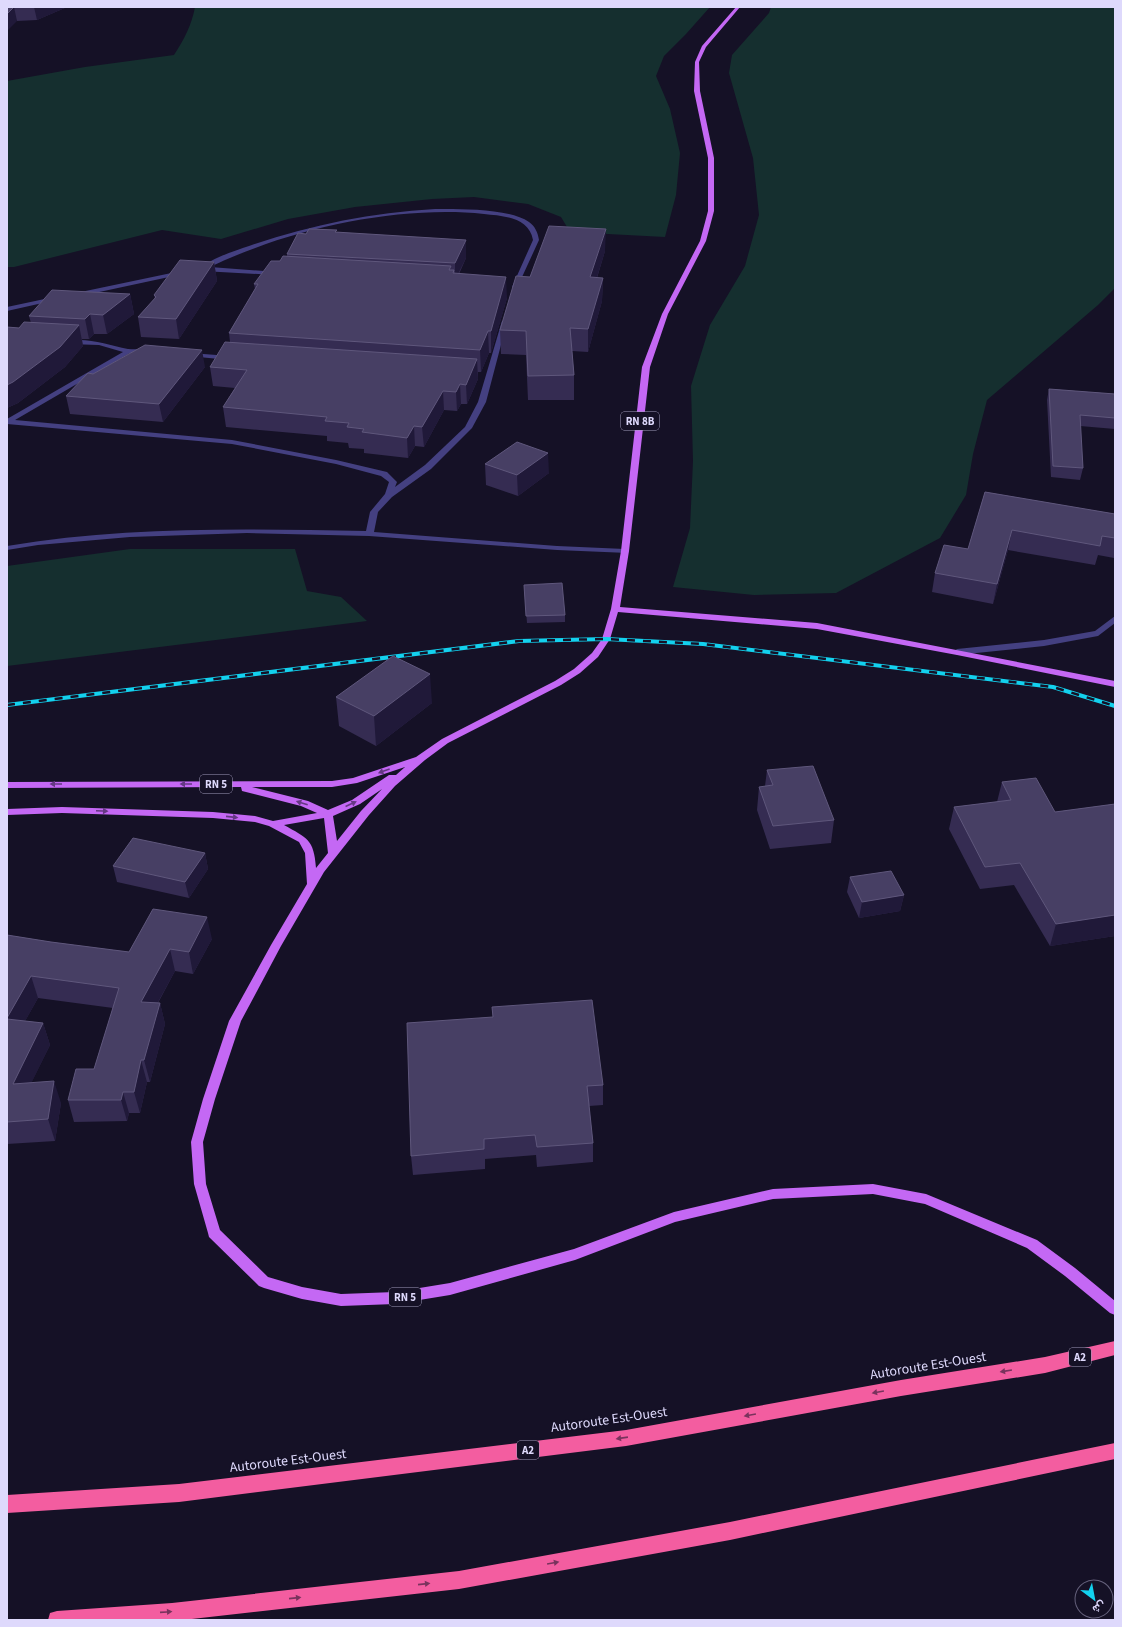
<svg xmlns="http://www.w3.org/2000/svg" width="1122" height="1627" font-family="'Source Sans 3',Vazirmatn,sans-serif">
<rect width="100%" height="100%" fill="#151126"/>
<!-- green -->
<path fill="#152f2f" d="M195,7h515l-24,27 -22,22 -8,20 14,33 10,44 -4,42 -11,42 -95,-5 -9,-15 -33,-13 -54,-7 -42,2 -77,8 -67,12 -67,20 -59,-9 -148,37h-7v-186l78,-14 89,-12c10,-15 18,-31 21,-48z
M771,7h344v281l-17,17 -111,95 -14,54 -7,41 -26,43 -104,55 -82,2 -81,-8 17,-59 3,-67 -2,-75 19,-61 35,-59 14,-51 -6,-57 -24,-85 3,-18 37,-42z
M130,549h165l12,42 34,6 26,24 -360,45v-100z"/>
<g fill="none" stroke-linecap="round" stroke-linejoin="round">
<!-- minor -->
<path fill="#444081" fill-rule="evenodd" d="M435,209c24,0 73,-1 94,13 6,4 9,11 10,18l-22,48 -5,-1 21,-47c-4,-23 -30,-24 -49,-26 -87,-9 -195,15 -274,53l67,5 1,1 -3,2 -73,-4 -3,-2c11,-10 35,-18 50,-23 60,-21 122,-33 186,-37z
M181,271l2,1v2l-107,23 -3,-2 3,-2z
M54,297l2,1v2l-49,11v-4z
M502,321l5,1 -21,80 -14,26 -41,41 -39,28 -14,15 -4,20 183,14 68,3h3l1,2 -1,2 -71,-3 -188,-14 -122,-3 -117,4 -92,8 -31,5v-4c118,-20 239,-17 359,-15l4,-19 15,-18 4,-12 -8,-6 -45,-12 -104,-20 -225,-20v-5l116,-67 -24,-7 -30,-1 -2,-1v-2c21,-4 41,4 61,8 7,1 16,-1 21,3l-3,2 -16,-1 -115,67 217,20 104,20 51,12 10,10 -2,5 30,-22 40,-38 13,-25z
M190,353l40,3 3,2 -3,2 -42,-4v-2z
M1115,616v7l-17,13 -54,10 -87,9 -4,-3 4,-3 87,-9 51,-9z"/>
<!-- major -->
<path fill="#c468f4" fill-rule="evenodd" d="M736,7h4l-34,40 -7,15 1,29 14,67v53l-8,30 -38,73 -18,53 -21,184 -9,56 197,16 298,58v6l-158,-32 -140,-26 -199,-17 -8,27 -12,18 -18,16 -19,12 -113,58 -23,17 -30,26 -26,29 -45,57 -43,74 -40,75 -26,78 -12,43 3,42 14,46 48,47 34,10 39,7 54,-2 55,-9 124,-34 100,-37 99,-23 100,-5 53,10 111,46 38,28 40,33v14l-5,-2 -45,-37 -38,-28 -102,-44 -52,-10 -100,5 -98,23 -100,38 -125,35 -55,9 -54,2 -39,-7 -38,-11 -5,-2 -50,-49 -1,-4 -14,-49 -3,-42 12,-43 26,-78 42,-76 36,-61 -2,-31 -6,-11 -30,-16 -14,-4 -42,-4 -151,-5 -55,2v-6l55,-2 151,5 42,4 18,5 44,-8 -16,-7 -59,-15 -1,-4 -234,1v-6l325,-1 21,-3 63,-21 26,-18 113,-58 19,-12 18,-16 10,-14 9,-30 10,-58 21,-184 20,-53 38,-73 8,-30v-53l-14,-67 1,-29 7,-16zM405,767l-9,8h-7l-37,25 -24,10 -20,-9 -56,-14h80l25,-4zM382,789l-21,22 -24,30 -4,-25 27,-12zM324,818l4,35 -12,15c-2,-29 -9,-30 -32,-43z"/>
<!-- highway -->
<path fill="#f35da0" fill-rule="evenodd" d="M1115,1341v14l-70,18 -144,23 -275,50 -447,56 -172,11v-18l172,-11 447,-54 275,-50 144,-23z
M1115,1443v16l-385,81 -271,49 -276,31h-135l2,-7 7,-2 115,-8 287,-32 271,-49z"/>
<!-- rail casing -->
<g stroke="#13d1ee" stroke-width="4">
<path id="rail" d="M7,705l512,-64 87,-2 97,5 350,43 62,19"/>
</g>
<!-- rail -->
<use href="#rail" stroke="#151126" stroke-width="2.5" stroke-dasharray="8" stroke-linecap="butt"/>
</g>
<!-- wall -->
<path fill="#352c52" d="M7,7h60l-30,13 -20,1z
M337,232l129,26 -7,16 48,24 -16,55h-2l-8,19h-3v7l-11,25h-6l-4,7 -13,-1 -20,37 -9,-1 -7,12 -44,-5v-4l-15,-1 -1,-5 -21,-2v-5l-101,-9 -3,-20 12,-19 -22,-2 -3,-19 20,-25 -1,-9 26,-44 -1,-5 26,-23 7,-5v-2l19,-20z
M605,251l-8,27h6l-1,23 -14,51 -16,-1 2,24v25h-46l-2,-45 -25,-1 -1,-24 30,-53z
M214,262l3,19 -38,58 -38,-2 -3,-20 17,-18 -1,-4z
M130,294l4,20 -27,20h-13l-5,5h-7l1,7 -18,21 -47,36 -11,5v-81l12,1 12,-5 -2,-7z
M205,367l-42,55 -93,-8 -4,-18 27,-22z
M1049,389l66,5v35l-35,-3 3,42 -3,12 -29,-3 -4,-77z
M485,464l64,9 -31,23 -32,-11z
M985,492l130,22v41l-1,3 -16,-3 -3,10 -87,-15 -15,54 -61,-12 3,-19 33,-24z
M524,585l41,30v7l-38,1z
M336,697l96,6 -56,43 -37,-20z
M767,770l67,50 -3,23 -61,6 -13,-39 2,-23 6,-1z
M1002,782l53,30 60,-8v132l-65,10 -36,-61 -34,4 -31,-60 5,-22 43,-5z
M205,853l3,16 -19,29 -72,-16 -4,-16z
M850,877l54,18 -4,16 -41,7 -12,-26z
M7,935l44,7 78,10 83,-13 -19,35 -18,-3 -17,32h2l5,21 -15,58h-3l-7,31h-11l-2,8 -53,1 -6,-22 26,-31 19,-61 -75,-10 -13,23 18,2 7,22 -19,38 30,20 -6,38 -48,3z
M492,1007l111,78v20l-14,1 4,37v19l-56,5 -1,-12 -51,4v10l-72,6 -2,-19 82,-139z"/>
<!-- shaded-wall -->
<path fill="#201939" d="M14,7l3,14 -10,10v-17z
M34,7h33l-30,13z
M606,229l-1,22 -15,49v-23z
M466,240v18l-11,22v-17z
M214,262l3,19 -38,58 -3,-20z
M506,277l1,21 -16,55v-22z
M603,278l-1,23 -14,51v-23z
M130,294l4,20 -27,20 -4,-19z
M90,314l4,20 -5,5 -4,-20z
M79,325l4,21 -18,21 -47,36 -11,5v-23z
M488,331l1,22 -8,19 -1,-22z
M202,350l3,17 -42,55 -4,-18z
M477,359l1,20 -11,25 -1,-19z
M460,384l1,20 -4,7 -1,-19z
M443,391l1,19 -20,37 -2,-20z
M414,426l1,20 -7,12 -1,-20z
M548,453l1,20 -31,23 -1,-21z
M1012,530l-4,20 -15,54 4,-20z
M430,674l2,29 -56,43 -2,-30z
M205,853l3,16 -19,29 -4,-16z
M904,895l-4,16 -41,7 3,-16z
M1115,915v21l-65,10 6,-22z
M207,917l5,22 -19,35 -4,-22z
M170,949l5,22 -29,53 -5,-22z
M31,976l7,22 -24,43 -7,-19v-4z
M160,1003l5,21 -15,58 -6,-22z
M43,1023l7,22 -30,61 -7,-22z
M141,1060l6,22 -7,31 -6,-21z
M54,1081l7,22 -6,38 -7,-22z
M123,1092l6,21 -2,8 -6,-21z"/>
<!-- building -->
<path fill="#473f64" stroke="#5f577c" d="M7,7h17h-10l-7,7z
M549,226l57,3 -16,48 13,1 -15,51 -18,-1 4,47 -46,1 -2,-45 -26,-1 16,-54 14,1z
M309,229l28,1 -2,2 131,8 -11,23 -168,-9 11,-21 8,1z
M283,256l168,10 -2,4h5l-1,3 53,4 -15,54h-3l-8,19 -251,-17 29,-49h-4l17,-23h9z
M180,260l34,2 -38,57 -38,-2 18,-20 -2,-2z
M52,290l78,4 -27,21 -13,-1 -5,5 -56,-3z
M24,322l55,3 -19,22 -47,35 -6,3v-58l12,1z
M225,342l252,17 -11,26 -6,-1 -4,8 -13,-1 -21,36 -8,-1 -7,12 -45,-6 2,-3 -17,-2 2,-4 -24,-2 2,-4 -104,-10 24,-37 -37,-3z
M145,345l57,5 -43,54 -93,-8 22,-23 5,1z
M1049,389l66,5v24l-35,-3 3,53 -30,-2z
M517,442l31,11 -31,22 -32,-11z
M985,492l130,22v24l-13,-2 -2,10 -88,-16 -15,54 -62,-11 9,-28 24,4z
M562,583l3,32 -39,1 -2,-31z
M393,656l37,18 -56,42 -38,-19z
M813,766l21,54 -61,6 -14,-39 14,-2 -6,-15z
M1036,778l19,34 60,-8v111l-59,9 -36,-61 -35,4 -31,-60 57,-7 -9,-18z
M133,838l72,15 -20,29 -72,-16z
M891,871l13,24 -42,7 -12,-25z
M153,909l54,8 -18,35 -19,-3 -29,53 19,1 -16,57h-3l-7,32h-11l-2,8h-53l8,-31h18l25,-81 -88,-12 -24,42v-83l44,7 78,10z
M592,1000l11,85 -16,1 6,57 -56,4 -2,-12 -51,4v10l-73,7 -4,-133 86,-6 -1,-10z
M7,1019l36,4 -30,61 41,-3 -6,38 -41,3z"/>
<!-- one-way arrows -->
<defs><path id="oneway-solid" d="M-6-.8H1V-3.2L6.5 0L1 3.2V.8H-6Z"/></defs>
<g fill="#643883">
<use href="#oneway-solid" transform="translate(384 771) rotate(160)"/>
<use href="#oneway-solid" transform="translate(56 784) rotate(-180)"/>
<use href="#oneway-solid" transform="translate(186 784) rotate(180)"/>
<use href="#oneway-solid" transform="translate(302 803) rotate(-162)"/>
<use href="#oneway-solid" transform="translate(351 804) rotate(-25)"/>
<use href="#oneway-solid" transform="translate(102 811) rotate(2)"/>
<use href="#oneway-solid" transform="translate(232 817) rotate(6)"/>
</g>
<g fill="#79335d">
<use href="#oneway-solid" transform="translate(1006 1371) rotate(171)"/>
<use href="#oneway-solid" transform="translate(878 1392) rotate(170)"/>
<use href="#oneway-solid" transform="translate(750 1415) rotate(170)"/>
<use href="#oneway-solid" transform="translate(622 1438) rotate(172)"/>
<use href="#oneway-solid" transform="translate(553 1563) rotate(-10)"/>
<use href="#oneway-solid" transform="translate(424 1584) rotate(-6)"/>
<use href="#oneway-solid" transform="translate(295 1598) rotate(-6)"/>
<use href="#oneway-solid" transform="translate(166 1612) rotate(-4)"/>
</g>
<g text-anchor="middle" dominant-baseline="central" stroke-width="3" stroke-linejoin="round" paint-order="stroke">
<!-- shield labels -->
<g fill="#151126" stroke="#a29dbc" stroke-width="1">
<rect x="621" y="412" width="38" height="18" rx="3"/>
<rect x="200" y="775" width="32" height="18" rx="3"/>
<rect x="389" y="1288" width="32" height="18" rx="3"/>
<rect x="1069" y="1348" width="22" height="18" rx="3"/>
<rect x="517" y="1441" width="22" height="18" rx="3"/>
</g>
<g font-size="11" font-weight="bold" fill="#ded9fc">
<text x="640" y="421">RN 8B</text>
<text x="216" y="784">RN 5</text>
<text x="405" y="1297">RN 5</text>
<text x="1080" y="1357">A2</text>
<text x="528" y="1450">A2</text>
</g>
<!-- near-street labels -->
<g font-size="14" fill="#ded9fc" stroke="#151126">
<text transform="translate(928 1366) rotate(-9)">Autoroute Est-Ouest</text>
<text transform="translate(609 1420) rotate(-8)">Autoroute Est-Ouest</text>
<text transform="translate(288 1461) rotate(-7)">Autoroute Est-Ouest</text>
</g>
</g>
<!-- border -->
<rect width="1122" height="1627" fill="none" stroke="#ded9fc" stroke-width="16"/>
<!-- north arrow -->
<g transform="translate(1094 1599) rotate(148)"><circle r="19" fill="#151126" stroke="#65617c"/>
<path d="M0-3L7 15L0 10L-7 15Z" fill="#13d1ee"/>
<text y="-6" font-size="11" font-weight="bold" text-anchor="middle" fill="#ded9fc">ش</text>
</g>
</svg>
